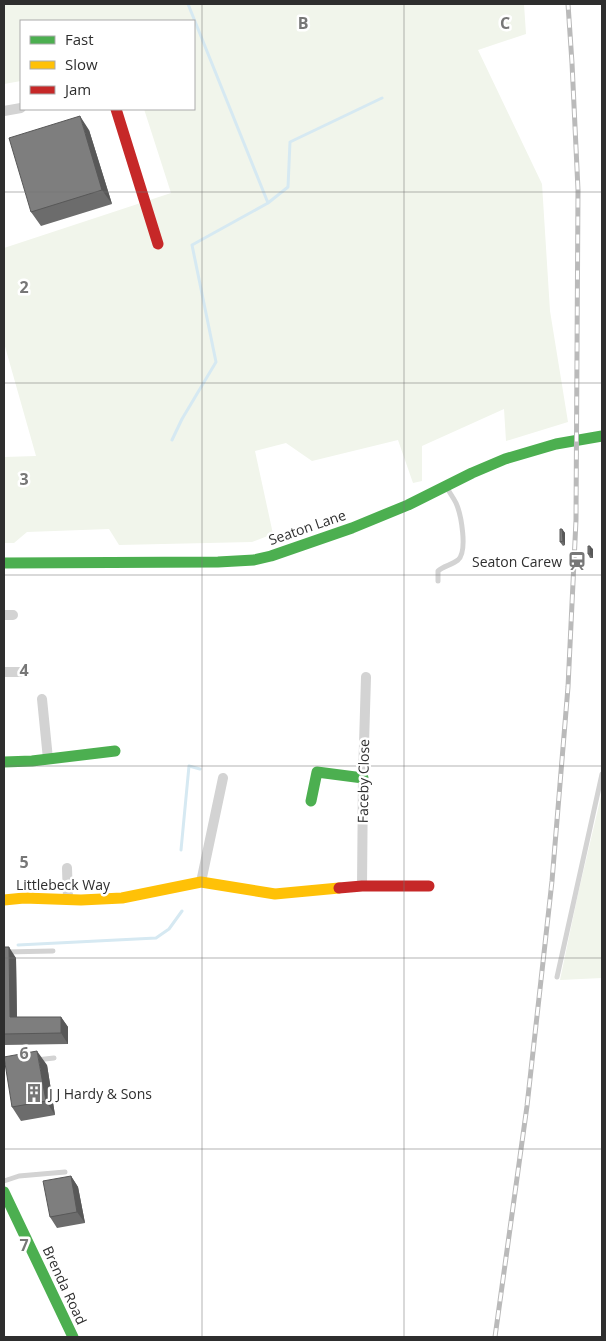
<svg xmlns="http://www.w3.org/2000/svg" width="606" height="1341" font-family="'Open Sans',sans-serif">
<rect width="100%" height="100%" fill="#fff"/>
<!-- green -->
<path fill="#f1f5eb" d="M4,4h520l2,30 -48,16 64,134 8,127 18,111 -62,19 -2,-32 -82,37v35l-9,2 -15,-43 -86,21 -26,-18 -31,8 18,83 -21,8 -133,3 -10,-16 -82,3 -13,11h-10v-86l32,-1 -32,-113v-95l167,-55 -27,-84h50v-88h-173v60l-17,3z
M602,792v186l-42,2 18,-86z"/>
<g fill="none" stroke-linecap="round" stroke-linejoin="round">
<!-- stream -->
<path stroke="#d6e9f2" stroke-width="3" d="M188,4l80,199 20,-16 2,-45 92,-44
M172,440l10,-21 34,-57 -24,-117 76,-42
M181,850l8,-84 11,3
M18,945l138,-7 13,-9 13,-18"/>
<!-- lane -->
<path stroke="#d3d3d3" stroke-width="5" d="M438,581v-10c5,-5 14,-6 20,-11 10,-9 3,-46 -2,-57 -3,-6 -7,-11 -10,-17
M4,952l49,-1
M557,977l45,-203
M36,1060l18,-2
M4,1181l15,-5 46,-4"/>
<!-- street -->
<path stroke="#d3d3d3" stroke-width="10" d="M4,111l17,-3
M4,615h9
M4,672h21
M42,699l6,60
M67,868l1,31
M201,882l22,-104
M362,886l1,-108 3,-101"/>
<!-- fast -->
<path stroke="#4caf50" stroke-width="11" d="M4,563l214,-1 36,-2 17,-4 81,-28 56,-23 64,-32 33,-14 51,-15 46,-8
M4,762l28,-1 83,-10
M311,801l6,-29 46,6
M4,1192l69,145"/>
<!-- slow -->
<path stroke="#ffc107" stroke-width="11" d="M4,900l20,-2 57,2 41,-2 79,-16 74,12 64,-6"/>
<!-- jam -->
<path stroke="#c62828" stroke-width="11" d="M116,109l42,135
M339,888l23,-2h67"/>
<!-- rail casing -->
<g stroke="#bababa" stroke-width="5">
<path id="rail" d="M495,1337l32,-231 25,-225 16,-194 8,-167 2,-330 -6,-127 -4,-59"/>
</g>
<!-- rail -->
<use href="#rail" stroke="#fff" stroke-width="3" stroke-dasharray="9" stroke-linecap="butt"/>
</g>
<!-- wall -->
<path fill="#6c6c6c" d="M89,130l23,74 -71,22 -10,-14z
M562,529l3,4v12l-2,1 -3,-4z
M593,549v9h-3l-2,-4z
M4,947l12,11 1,59h44l7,10v17l-64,1z
M47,1065l8,50 -34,6 -9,-14z
M71,1176l7,11 7,36 -28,5 -7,-11z"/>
<!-- shaded-wall -->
<path fill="#585858" d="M80,116l9,14 23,74 -10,-14z
M562,529l3,4v12l-2,-4z
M590,546l3,3v9l-3,-4z
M9,947l7,11 1,70 -7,-11z
M61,1017l7,10v17l-7,-11z
M37,1051l10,14 8,50 -9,-14z
M71,1176l7,11 7,36 -8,-11z"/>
<!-- building -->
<path fill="#7e7e7e" stroke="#585858" d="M80,116l22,74 -71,22 -22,-74z
M560,529h2l1,12 -3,1z
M588,546h2v8h-2z
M4,947h5l1,70h51v16l-57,1z
M37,1051l9,50 -34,6 -8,-50z
M71,1176l6,36 -27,5 -7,-36z"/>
<!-- grid -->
<path fill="none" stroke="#777" stroke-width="1" stroke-opacity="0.55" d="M202,4v1333M404,4v1333M4,192h598M4,383h598M4,575h598M4,766h598M4,958h598M4,1149h598"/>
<!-- icons -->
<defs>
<g id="station-bare" transform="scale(1.5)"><path d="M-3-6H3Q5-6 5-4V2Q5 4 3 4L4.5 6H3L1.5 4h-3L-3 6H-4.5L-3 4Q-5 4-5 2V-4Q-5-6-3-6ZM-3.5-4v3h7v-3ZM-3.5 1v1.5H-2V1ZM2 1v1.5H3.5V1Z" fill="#777" stroke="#fff" stroke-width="2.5" paint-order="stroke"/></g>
<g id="building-bare" transform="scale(1.5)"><path d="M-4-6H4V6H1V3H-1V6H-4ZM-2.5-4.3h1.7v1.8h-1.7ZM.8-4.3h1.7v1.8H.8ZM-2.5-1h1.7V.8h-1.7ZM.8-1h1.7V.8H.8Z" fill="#777" stroke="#fff" stroke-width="2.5" paint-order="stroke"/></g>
</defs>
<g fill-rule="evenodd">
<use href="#station-bare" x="577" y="561"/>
<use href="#building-bare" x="34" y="1093"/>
</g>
<g text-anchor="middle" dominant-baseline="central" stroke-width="5" stroke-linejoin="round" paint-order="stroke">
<!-- street labels -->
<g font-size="14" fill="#2e2e2e" stroke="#fff">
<text transform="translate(307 527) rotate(-19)">Seaton Lane</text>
<text transform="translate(363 781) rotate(-89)">Faceby Close</text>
<text x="63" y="884">Littlebeck Way</text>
<text transform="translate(65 1285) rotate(65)">Brenda Road</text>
</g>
<!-- poi labels -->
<g font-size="14" fill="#2e2e2e" stroke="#fff" text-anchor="end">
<text x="562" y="561">Seaton Carew</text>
<text x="49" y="1093" text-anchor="start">J J Hardy &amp; Sons</text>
</g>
</g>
<g font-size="16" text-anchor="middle" font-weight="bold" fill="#777" stroke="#fff" stroke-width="5" stroke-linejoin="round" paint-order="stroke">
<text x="303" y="29">B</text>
<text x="505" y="29">C</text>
<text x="24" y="293">2</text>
<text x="24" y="485">3</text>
<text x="24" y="676">4</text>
<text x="24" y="868">5</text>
<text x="24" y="1059">6</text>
<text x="24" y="1251">7</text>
</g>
<!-- border -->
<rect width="606" height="1341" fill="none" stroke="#2e2e2e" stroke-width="10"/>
<!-- legend -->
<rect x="20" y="20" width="175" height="90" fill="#ffffff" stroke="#ababab"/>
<rect x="30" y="36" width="25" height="8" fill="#4caf50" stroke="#ababab"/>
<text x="65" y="45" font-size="15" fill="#2e2e2e">Fast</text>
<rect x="30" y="61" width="25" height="8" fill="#ffc107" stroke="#ababab"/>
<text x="65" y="70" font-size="15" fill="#2e2e2e">Slow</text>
<rect x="30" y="86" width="25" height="8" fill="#c62828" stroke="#ababab"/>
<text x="65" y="95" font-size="15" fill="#2e2e2e">Jam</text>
</svg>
